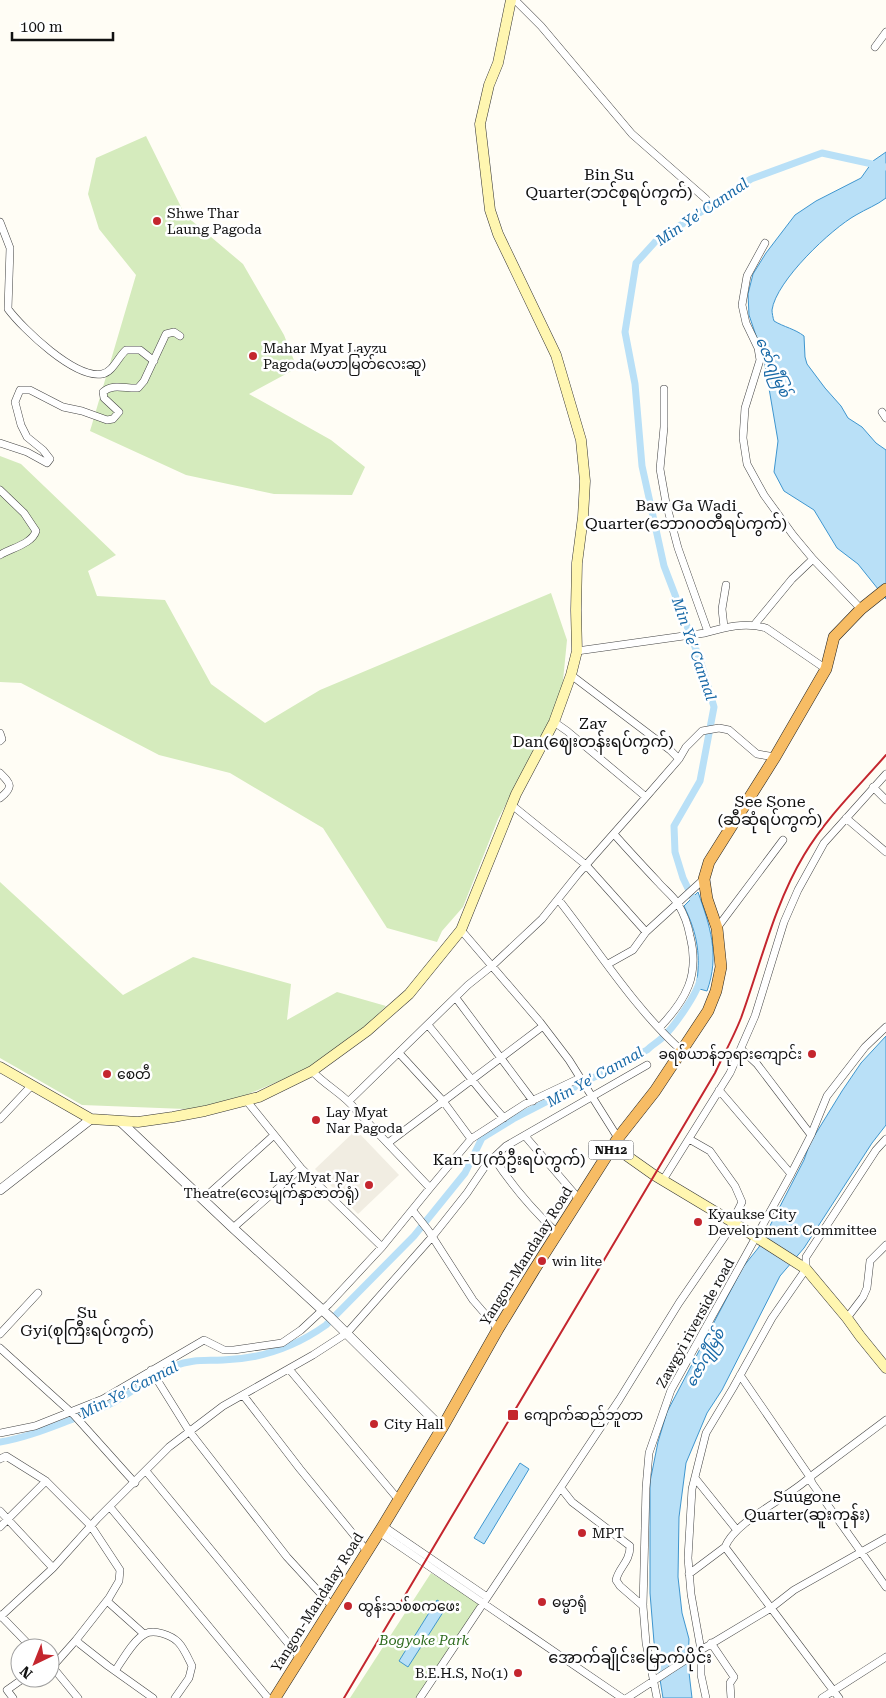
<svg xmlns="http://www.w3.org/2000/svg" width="886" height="1698" font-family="'Roboto Serif','Noto Sans Myanmar',serif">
<rect width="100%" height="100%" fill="#fffdf5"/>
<!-- green -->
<path fill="#d5ebbd" d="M146,136l39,79 58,49 41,71 13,33 -48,26 82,46 34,27 -13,28 -78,-1 -88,-19 -96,-44 46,-156 -37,-46 -11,-35 8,-36z
M0,456l21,8 95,91 -28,16 9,25 68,4 46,84 54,39 55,-33 231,-97 16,47 -6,61 -63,118 -35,88 -21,24 -5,11 -50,-14 -64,-100 -93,-55 -71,-18 -138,-72 -21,-1z
M0,882l123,113 70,-38 98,27 -4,36 50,-28 49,14 -48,50 -127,54 -129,-5 -82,-47z
M431,1573l51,31 -61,94h-71z"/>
<!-- plaza -->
<path fill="#f1ede2" d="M356,1130l43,45 -41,39 -43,-45z"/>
<!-- water -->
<path fill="#b9e0f7" stroke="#3f96cf" d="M886,152v46c-9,7 -20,11 -30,17 -25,14 -80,66 -84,95 0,3 1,8 2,11 10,6 21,8 30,15l1,21 2,7 18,24 16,18 7,12 14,9 14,16 10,7v149l-28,-35 -21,-16 -23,-38 -30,-19 -10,-19 4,-31 -14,-82 -15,-44 -1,-21 5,-20 13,-21 29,-38 21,-14 45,-23 12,-17z
M698,892c12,34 22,63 9,99l-11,-3c5,-32 2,-53 -12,-82z
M886,1036v89l-14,18 -68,105 -24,28 -58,114 -15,23 -21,50 -7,54 -1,60 4,36 7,26 -1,25 4,34h-29l-9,-56 -4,-49v-111l8,-40 9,-30 76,-145 16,-20 45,-87 6,-17 32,-52 19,-28z
M520,1463l9,6 -45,75 -10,-6z
M437,1600l10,6 -39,61 -9,-6z"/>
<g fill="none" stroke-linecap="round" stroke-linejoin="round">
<!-- canal -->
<path stroke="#b9e0f7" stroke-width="7" d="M696,905l-13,-27 -8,-26 -1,-26 26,-45 14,-74 -14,-47 -36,-94 -22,-100 -7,-82 -10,-52 11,-69 19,-21 96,-63 71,-26 64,14
M0,1442c25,-4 49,-14 73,-23 11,-5 24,-9 35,-14 23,-11 43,-30 66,-39 19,-7 30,-5 49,-6 39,-1 72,-13 103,-35l88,-89 51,-63 17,-35 31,-19 134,-69c5,-5 11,-8 16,-13 11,-10 34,-43 37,-57"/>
<!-- minor casing -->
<g stroke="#444" stroke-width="8">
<path id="minor" d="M515,0l26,26 91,108 74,65
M875,47l11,-15
M0,222l10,26 -2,61c15,20 67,70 94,65 11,-2 16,-17 24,-24h14l14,11
M765,243l-18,33 -5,29 4,18 12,25 2,12 -15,48 -2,30 4,26 17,31 29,40 20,24 48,50
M664,389v38l-4,42 6,34 12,45 30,84
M882,412l4,6
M0,443l27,9 20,11 3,-4 -7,-9 -16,-13 -6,-12 -6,-23 5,-12h10l33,17 19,4 25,9 6,-1 6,-7 -15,-14 -1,-6c9,-9 23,-3 35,-4l6,-7 22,-47 8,-2 6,4
M0,490l24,23 12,18c-4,13 -25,17 -36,24
M755,624l37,-45 21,-20
M724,627l-2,-18 4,-24
M577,651l128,-18c20,-6 40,-11 61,-5l60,41
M571,675l99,75 9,9
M554,722l13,9 79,66
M0,733l2,6 -2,2
M0,773c11,11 14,14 0,25
M873,787l13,13
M513,806l73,59 60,67
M846,818l40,34
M614,834c14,16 29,32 44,48 6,7 15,14 20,22 6,10 10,21 12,32 10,39 -4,64 -31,92
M558,899c40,51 76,109 124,152
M717,928l66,-88
M461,930l79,92 29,38 49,78
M608,964l25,-14 13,-18 58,-53
M456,998l77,103
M428,1025c26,31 49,63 76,93
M741,1049l16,15 54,71
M399,1053l44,48 28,38
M719,1090l72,84
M246,1100l55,68 81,79
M349,1101l119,-116 25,-20 49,-46 36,-45 68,-77 33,-38 7,-12 16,-16 17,-3 10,2 28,24 18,3
M0,1119l32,-34
M525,1136l54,63
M388,1143l155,-117
M494,1158c18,28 39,52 63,75
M663,1180l67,-107 25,-57 29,-94 14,-32 26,-47 62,-69
M430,1188l41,-49 54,-35 55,-26
M203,1199l70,-63
M413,1211l15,19 45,70 25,29
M233,1228l68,-60
M847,1318l16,-21 4,-9 3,-27 16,-16
M0,1334l38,-41
M0,1348l74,67 61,68
M289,1369l109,130
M151,1370l38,61 98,126 45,49
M243,1395l57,74 67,82
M886,1420l-76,57 2,6 74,104
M0,1433l35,-7 68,-27 101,-59 20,10h10l48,-7 19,-13 28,-26 53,-57 48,-59 -74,-78c-11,-15 -30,-24 -44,-39
M0,1459l6,-3 40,25 45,45 29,44 -1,11 -10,17 -33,42 -23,26
M146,1471l155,188
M695,1478l41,51
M561,1488l11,14 58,44c0,16 -11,21 -14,34l4,6 23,20
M110,1507l158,191
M0,1511l53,57
M383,1526l104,71
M0,1527l46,-46
M379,1532l243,166
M725,1547c11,-27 62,-48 85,-70l-70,-102
M689,1574l36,-27 114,151
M107,1601l37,33
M0,1615l32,33
M0,1617l53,-49 44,-49 72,-72 54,-41 90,-51 34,-22 85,-96 35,-44 19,-28 20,-19 141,-81
M76,1640l4,4 28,22 45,32
M711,1643l23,34 -4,6 1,15
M50,1664l28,34
M115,1671c7,-10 19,-32 30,-37 9,-5 26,1 33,8 6,6 10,16 14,24l-3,12 -14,20
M13,1698l-6,-8 17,-12
M420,1698l199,-298 60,-97 55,-80 3,-11 5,-10 -7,-16 -25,-35 -21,-12
M627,1698l74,-48 70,-42 23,-18 92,-52
M657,1698l-11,-55 -3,-37 3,-118 3,-35 22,-63 120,-216 20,-39 16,-39 38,-49 21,-20
M706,1698l-5,-23v-25l-10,-56 -3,-36 4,-69 14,-56 27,-45 39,-70 34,-49v-12l70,-107 10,-11
M822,1698l64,-41"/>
</g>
<!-- tertiary casing -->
<g stroke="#444" stroke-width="10">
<path id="tertiary" d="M120,1121l113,107 97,89 112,111
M0,1190l91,-71"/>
</g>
<!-- secondary casing -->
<g stroke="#333" stroke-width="11">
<path id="secondary" d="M0,1067l91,52 47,3 35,-5 32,-6 54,-14 53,-26 55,-40 42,-37 52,-64 55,-136 38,-72 17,-47 6,-24 -1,-41 1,-47 6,-46 2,-36 -4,-41 -25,-85 -58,-121 -8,-24 -10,-86 9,-39 9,-22 13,-63
M613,1146l41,29 80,48 72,46 41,49 13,18 26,32"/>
</g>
<!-- trunk casing -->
<g stroke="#222" stroke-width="12">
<path id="trunk" d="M275,1698l108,-172 59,-98 56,-99 36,-59 84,-132 37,-47 53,-80 8,-20 5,-24 -4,-39 -10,-29 -3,-20 5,-17 66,-105 51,-88 8,-32 27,-28 25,-20"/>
</g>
<!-- minor -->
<use href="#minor" stroke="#fff" stroke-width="7"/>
<!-- tertiary -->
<use href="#tertiary" stroke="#fff" stroke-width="9"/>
<!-- secondary -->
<use href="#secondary" stroke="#fff6b0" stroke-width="10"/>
<!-- trunk -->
<use href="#trunk" stroke="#f7bc64" stroke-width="11"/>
<!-- rail -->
<path stroke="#c4262e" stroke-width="2" d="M344,1698l371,-625c9,-19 19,-37 26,-55 20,-55 33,-113 63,-163 22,-37 54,-68 82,-100"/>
</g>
<!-- markers -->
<g fill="#c4262e" stroke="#fff" stroke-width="2">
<circle cx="157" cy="221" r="5"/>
<circle cx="253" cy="356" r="5"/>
<circle cx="812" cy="1054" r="5"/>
<circle cx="107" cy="1074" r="5"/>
<circle cx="316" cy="1120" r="5"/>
<circle cx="369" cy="1185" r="5"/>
<circle cx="698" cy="1222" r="5"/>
<circle cx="542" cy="1261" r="5"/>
<rect x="507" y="1409" width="12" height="12" rx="2.5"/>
<circle cx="374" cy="1424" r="5"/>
<circle cx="582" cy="1533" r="5"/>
<circle cx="542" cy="1602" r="5"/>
<circle cx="348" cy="1606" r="5"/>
<circle cx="518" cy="1673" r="5"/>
</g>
<g text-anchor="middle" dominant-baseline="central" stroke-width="5" stroke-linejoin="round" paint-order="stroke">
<!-- shield labels -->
<rect fill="#fff" stroke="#585858" stroke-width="1" x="588.5" y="1140.5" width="45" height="19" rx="4"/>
<g font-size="12" font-weight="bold" fill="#111">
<text x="611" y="1150">NH12</text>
</g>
<!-- poi labels -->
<g font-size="14" fill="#111" stroke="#fff" text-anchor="start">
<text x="167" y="213">Shwe Thar<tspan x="167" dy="16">Laung Pagoda</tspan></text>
<text x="263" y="348">Mahar Myat Layzu<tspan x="263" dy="16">Pagoda(မဟာမြတ်လေးဆူ)</tspan></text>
<text x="802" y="1054" text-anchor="end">ခရစ်ယာန်ဘုရားကျောင်း</text>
<text x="117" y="1074">စေတီ</text>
<text x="326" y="1112">Lay Myat<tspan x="326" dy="16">Nar Pagoda</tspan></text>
<text x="359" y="1177" text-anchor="end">Lay Myat Nar<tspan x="359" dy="16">Theatre(လေးမျက်နှာဇာတ်ရုံ)</tspan></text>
<text x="708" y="1214">Kyaukse City<tspan x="708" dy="16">Development Committee</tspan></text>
<text x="552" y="1261">win lite</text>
<text x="524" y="1415">ကျောက်ဆည်ဘူတာ</text>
<text x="384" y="1424">City Hall</text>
<text x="592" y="1533">MPT</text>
<text x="552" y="1602">ဓမ္မာရုံ</text>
<text x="358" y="1606">ထွန်းသစ်စကဖေး</text>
<text x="508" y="1673" text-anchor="end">B.E.H.S, No(1)</text>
</g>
<!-- street labels -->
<g font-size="14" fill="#111" stroke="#fff">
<text transform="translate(526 1256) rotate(-58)">Yangon-Mandalay Road</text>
<text transform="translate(695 1323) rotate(-61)">Zawgyi riverside road</text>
<text transform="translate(317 1602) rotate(-58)">Yangon-Mandalay Road</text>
</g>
<!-- park labels -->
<g font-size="14" font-style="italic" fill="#2f6b1f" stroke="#fff">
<text x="424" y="1640">Bogyoke Park</text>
</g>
<!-- water labels -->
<g font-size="15" font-style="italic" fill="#1768a6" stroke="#fff">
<text transform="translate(702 212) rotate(-34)">Min Ye' Cannal</text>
<text transform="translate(773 367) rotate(66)">ဇော်ဂျီမြစ်</text>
<text transform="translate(694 649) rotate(71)">Min Ye' Cannal</text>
<text transform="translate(595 1077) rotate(-29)">Min Ye' Cannal</text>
<text transform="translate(705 1358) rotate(-61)">ဇော်ဂျီမြစ်</text>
<text transform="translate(129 1390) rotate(-27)">Min Ye' Cannal</text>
</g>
<!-- quarter labels -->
<g font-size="16" fill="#111" stroke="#fff">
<text x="609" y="174">Bin Su<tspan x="609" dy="18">Quarter(ဘင်စုရပ်ကွက်)</tspan></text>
<text x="686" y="505">Baw Ga Wadi<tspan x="686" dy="18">Quarter(ဘောဂ၀တီရပ်ကွက်)</tspan></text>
<text x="593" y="723">Zay<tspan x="593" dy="18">Dan(ဈေးတန်းရပ်ကွက်)</tspan></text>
<text x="770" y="801">See Sone<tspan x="770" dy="18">(ဆီဆုံရပ်ကွက်)</tspan></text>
<text x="509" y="1159">Kan-U(ကံဦးရပ်ကွက်)</text>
<text x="87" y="1312">Su<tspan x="87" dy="18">Gyi(စုကြီးရပ်ကွက်)</tspan></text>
<text x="807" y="1496">Suugone<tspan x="807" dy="18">Quarter(ဆူးကုန်း)</tspan></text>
<text x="630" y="1657">အောက်ချိုင်းမြောက်ပိုင်း</text>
</g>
</g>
<!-- north arrow -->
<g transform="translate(35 1663) rotate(223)"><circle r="24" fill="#ffffff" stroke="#a0a0a0"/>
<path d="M0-4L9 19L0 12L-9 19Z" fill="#c4262e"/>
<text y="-8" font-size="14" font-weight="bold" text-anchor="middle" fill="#111111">N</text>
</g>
<!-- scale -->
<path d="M12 32v8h101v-8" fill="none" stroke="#111111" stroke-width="2.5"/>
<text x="20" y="32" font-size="15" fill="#111111" stroke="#ffffff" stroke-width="4" paint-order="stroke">100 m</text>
</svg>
